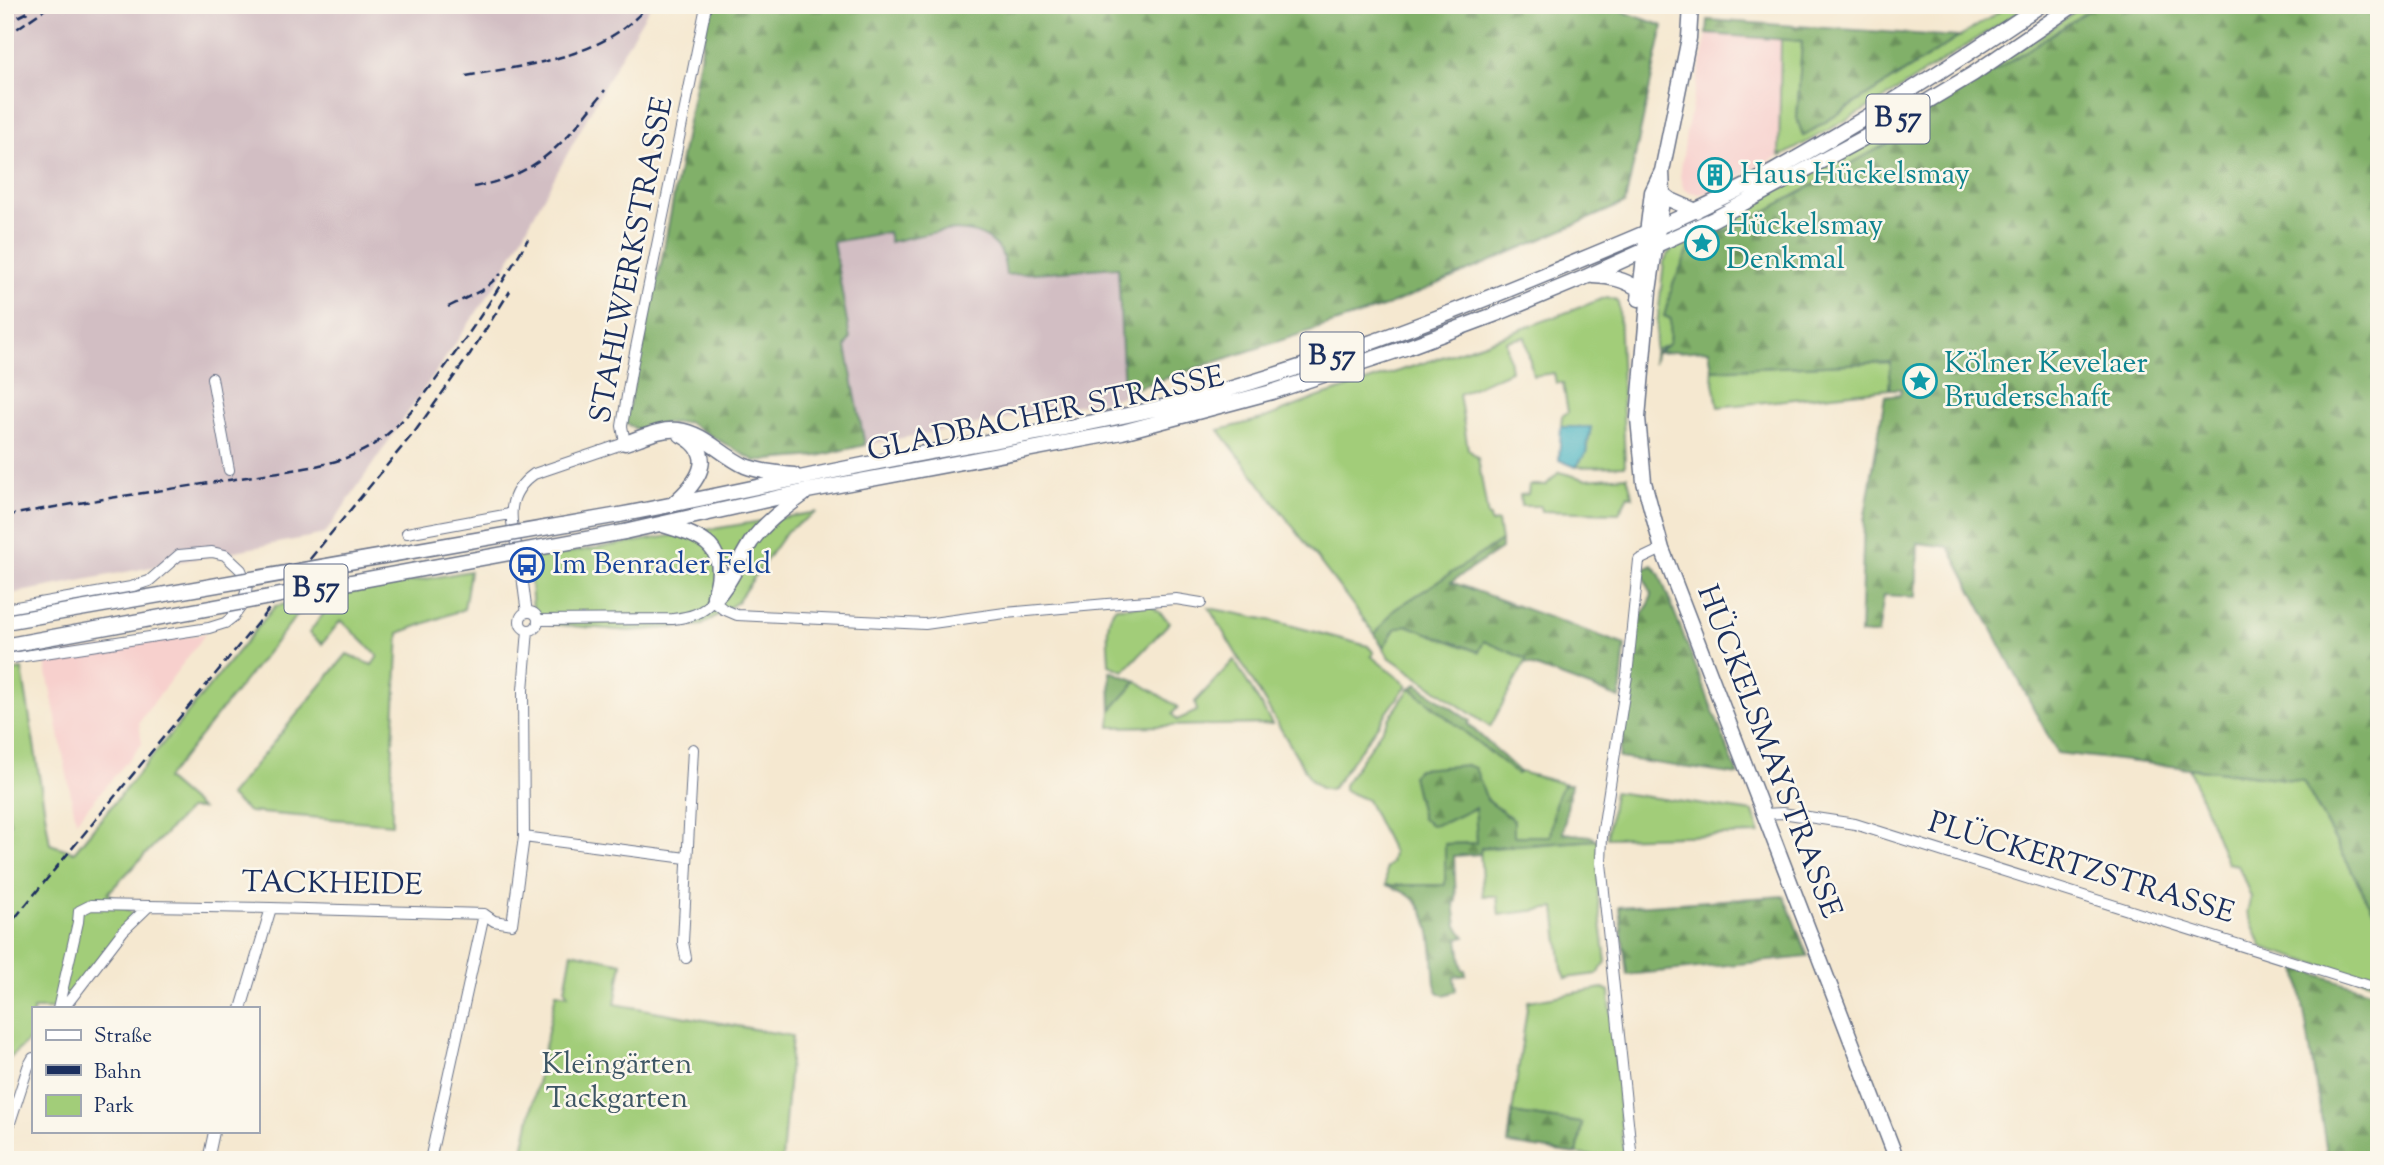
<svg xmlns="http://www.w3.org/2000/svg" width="2384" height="1165" font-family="'Sorts Mill Goudy',serif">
<defs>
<pattern id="forest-firs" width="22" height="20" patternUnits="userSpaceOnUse" patternTransform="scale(1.75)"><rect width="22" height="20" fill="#81b069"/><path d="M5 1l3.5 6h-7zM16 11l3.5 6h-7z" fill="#69905a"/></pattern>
</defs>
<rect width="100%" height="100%" fill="#fbf7ec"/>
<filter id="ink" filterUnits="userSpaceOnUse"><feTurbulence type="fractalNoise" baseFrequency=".0143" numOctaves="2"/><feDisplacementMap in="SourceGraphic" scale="14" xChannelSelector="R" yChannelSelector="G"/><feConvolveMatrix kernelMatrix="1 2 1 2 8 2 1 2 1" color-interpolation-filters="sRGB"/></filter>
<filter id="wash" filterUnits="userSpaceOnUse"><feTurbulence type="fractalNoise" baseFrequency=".00686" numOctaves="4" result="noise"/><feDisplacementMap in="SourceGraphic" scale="28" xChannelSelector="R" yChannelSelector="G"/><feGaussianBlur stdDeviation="1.57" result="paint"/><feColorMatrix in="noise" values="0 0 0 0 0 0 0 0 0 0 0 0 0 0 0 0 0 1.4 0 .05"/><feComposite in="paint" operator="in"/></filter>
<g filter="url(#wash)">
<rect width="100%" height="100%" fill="#f5e8d0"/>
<!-- built -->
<path fill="#f7d0cd" d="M1707,34l74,5 -2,117 -72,37 -9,1 -14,-4 -4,-13 6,-44z
M205,634l-66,88 3,22 -66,77 -32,-164z"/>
<!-- industrial -->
<path fill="#d2bec3" d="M5,5h646l-32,54 -121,222 -173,253 -320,61z
M957,229l24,4 20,17 6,25 111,-9 6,126 -3,5 -256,48 -19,-98 4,-9 -18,-96 56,-10 3,10z"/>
<!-- green -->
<path fill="#a2cd79" stroke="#5e7e6c" stroke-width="2" d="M2003,5h26l-145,94 -102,57v-2l-3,2 2,-117 21,2 -5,78 7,17 198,-126z
M2084,5h13l-116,75 -63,37 4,7 -179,100 -39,15 -40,77 7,3 -2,25 -13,6 -3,14 11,-103 9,-14 214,-115 155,-97z
M1607,297l10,3 2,8 6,158 -49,1 10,-14 5,-26h-30l1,-11 6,-4 -5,-29h-7l-2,-10 -21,3 -8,-39 -19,4 5,30 -52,23 9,55 10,9 10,59h2l1,6 7,-1 3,19 -107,69 -19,24 -156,-204 43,-11 57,-22 166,-54z
M1892,362l-3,27 -171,18 -6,-37z
M1559,472l26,7 42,-3 6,21 -5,-2 -9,18 -78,-2 -1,-5h-19l-1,-11 8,-1 1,-9h17z
M817,512l-30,19 -51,72 -34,22 -72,6 -81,-7 -16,-15 -4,-50z
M470,571l-6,38 -65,24 -7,128v63l-143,-12 -20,-16 118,-142 25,11 6,-9 -37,-36 -19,24 -13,-11 17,-23 -28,4 -132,165 35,30h-12l-81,84 29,24 -79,92h-25v27l-28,27v-238l5,-1 -5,-28v-124l17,-3 28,175 24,8 201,-246z
M1151,605l19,17 -46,49 -15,-6c0,-17 -6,-45 7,-58z
M1209,608l65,13 94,25 6,7 -3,3 36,29 -76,105 -11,-2 -9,-8z
M1406,625l72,27 6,-12 43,19 -37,68 -101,-70 -6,-9 12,-19z
M1234,660l38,64 -162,3 1,-17 26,-29 41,26 -6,7 5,6 20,-9 -2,-9z
M1410,688l106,85 4,-1 46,12c-13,8 -13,37 -16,52h-36v-16l-27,-20 -12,-32 -57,1 -6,6 10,43 24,4 30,-15 1,36 -32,1v41h-59v-17l5,-5 2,-10 -26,-53 -23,-10v-5z
M2189,768l114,13 76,140v63l-117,-37 -15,-35 4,-15 -13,-32 -11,-2z
M1614,792l139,20 7,22 -153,4z
M1598,840v58l8,64 -9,12 -31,4 -4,-9 -7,-61 -56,7 -2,-19h-14l-3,-47z
M572,952l50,11 -7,41 177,32 -10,124h-261l35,-167 12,2 -3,-5z
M1603,988l6,3 15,169 -47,-6 5,-31 -70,-10 16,-112z"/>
<!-- forest -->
<path fill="url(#forest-firs)" stroke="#4e7064" stroke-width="2" d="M710,5h895l58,21 -38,177 -236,102 -265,87 -6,-125 -112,8c-1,-8 -2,-20 -7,-26 -26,-33 -74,-14 -109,-7l-2,-10 -55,10 17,96 -4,9 19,98 -47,11 -63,5 -68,-39 -26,2 -23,6 -13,-7 36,-159z
M2097,5h282v916l-76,-140 -246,-28 -108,-206 -31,-4 -2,54 -32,-2 -6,39h-18l4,-113 21,-125 15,-2 1,-5h-12l2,-27 -179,8 -3,-20 -53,3 13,-9 2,-25 -7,-3 9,-32 17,-37 14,-8 39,-15 179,-100 -4,-8 63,-36z
M1708,20l251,17 -156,99 -6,-17 5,-78 -95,-7z
M1501,541v8l-50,33 174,63 -5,53 -95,-35 1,-4 -42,-18 -5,11 -73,-27 -11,4 -12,19 -8,-14 19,-24z
M1652,565l7,8 79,202 -119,-17 17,-135 13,-19 3,-10 -10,-20 2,-5z
M1110,671l27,10 -26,29z
M1417,684l53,37 -2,3 52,48 -3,2 -107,-86z
M1466,765l9,3 12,32 27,20v16h36c3,-15 3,-44 16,-52h5l-8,49 27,3 8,4 -117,8 -1,6 -26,2 2,46 -2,1 3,23 8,11 -7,2 4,30 3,1 1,5 -12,2 2,14 -12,4 -6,-3 -3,-8c-3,-28 0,-68 -24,-87 -7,-6 -17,-9 -25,-12h59v-41l32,-1 -2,-35 -29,14 -15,3 -9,-6 -10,-44 7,-6z
M1784,896l24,61 -181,18 -8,-68z
M2297,968l82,26v166h-51z
M1512,1113l70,10 -5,31 -69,-10z"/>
<!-- water -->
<path fill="#42b0bf" stroke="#2e708e" stroke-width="2" d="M1561,427h30l-5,26 -10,14 -17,-7z"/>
</g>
<g filter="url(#ink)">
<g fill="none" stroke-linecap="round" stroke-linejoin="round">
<!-- street casing -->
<g stroke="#677086" stroke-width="12">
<path id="street" d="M212,378l17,92
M407,533l103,-19
M5,609l126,-22 18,-6 30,-26 33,-3 13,3 16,15 6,14 -1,8 -4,13 -8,11 -9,7 -16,5 -204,31
M520 621a9 9 0 1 1 18 0a9 9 0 1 1-18 0Z
M527,612c-3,-17 -4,-33 -7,-49 -6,-35 -21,-64 14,-89l91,-31 -3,-17 9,-54 74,-361
M538,620l135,-1c17,-2 29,-5 40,-18l10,8 14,6 188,9 80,-11 102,-9 69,-5 25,4
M1765,814l17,-1 73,11 524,165
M524,837l162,21
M686,958l-3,-16 10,-193
M58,1009l20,-87 1,-11 12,-6 180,3 213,6 10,7 18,3 12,-87 -1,-147 5,-60
M63,1009l60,-78 26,-25
M241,1009l30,-101
M5,1138l23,-71 5,-9
M208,1160l6,-28
M430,1160l54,-246
M1632,1160l-31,-297 1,-27 25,-160 12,-116 23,-11"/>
</g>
<!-- secondary casing -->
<g stroke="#677086" stroke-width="17">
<path id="secondary" d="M1662,171l1,23 -14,97 -11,127 6,64 18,67 235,611
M1663,194l8,6 25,11
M1639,299l13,-107 10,-21 6,-29 21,-104 2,-33"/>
</g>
<!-- primary casing -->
<g stroke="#677086" stroke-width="17">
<path id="primary" d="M1593,276c19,1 30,3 46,13
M625,443c16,-5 35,-15 53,-13 26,3 43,25 67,36 15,6 32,7 49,9
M673,504c23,-20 47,-49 8,-69
M619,515c95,-18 190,-40 285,-58 91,-17 182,-31 271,-53 126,-33 248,-79 369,-129 77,-32 156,-63 230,-104 91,-51 180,-107 267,-166
M663,525c40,12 68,21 51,71
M624,532l183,-41 315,-59 150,-40 136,-45 91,-34 89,-37 126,-57 172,-93 87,-52 101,-69
M713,601c18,-18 25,-39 38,-59 14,-20 34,-34 53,-48"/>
</g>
<!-- street -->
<use href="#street" stroke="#fff" stroke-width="10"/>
<!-- secondary -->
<use href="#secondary" stroke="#fff" stroke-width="14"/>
<!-- primary -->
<use href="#primary" stroke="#fff" stroke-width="14"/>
<!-- rail -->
<path stroke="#1b2f5e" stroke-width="2.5" stroke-dasharray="10 5" stroke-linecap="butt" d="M5,23l25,-12
M5,37l46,-32
M466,76c63,-12 138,-17 182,-71
M474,187c67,-13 92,-46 131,-97
M448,307l36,-18 17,-15
M5,516c82,-16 165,-26 248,-40 40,-7 88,-9 123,-33 32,-23 54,-55 77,-87 27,-38 52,-77 75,-117
M5,930l411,-500 54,-76 40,-63"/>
<!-- primary-bridge casing -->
<g stroke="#677086" stroke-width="17" stroke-linecap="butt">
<path id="primary-bridge" d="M5,622l614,-107
M9,645l615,-113"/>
</g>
<!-- primary-bridge -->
<use href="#primary-bridge" stroke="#fff" stroke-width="14"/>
</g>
</g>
<!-- icons -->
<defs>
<g id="building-ring" transform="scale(1.75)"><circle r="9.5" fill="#fbf7ec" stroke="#0f9aa8" stroke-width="1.5"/><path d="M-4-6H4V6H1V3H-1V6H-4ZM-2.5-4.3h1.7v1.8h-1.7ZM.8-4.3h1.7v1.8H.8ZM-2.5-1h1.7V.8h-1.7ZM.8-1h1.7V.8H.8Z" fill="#0f9aa8"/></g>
<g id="sight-ring" transform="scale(1.75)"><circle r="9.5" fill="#fbf7ec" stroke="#0f9aa8" stroke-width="1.5"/><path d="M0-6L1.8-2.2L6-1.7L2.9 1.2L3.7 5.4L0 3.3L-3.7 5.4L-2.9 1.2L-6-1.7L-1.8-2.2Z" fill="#0f9aa8"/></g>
<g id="bus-ring" transform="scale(1.75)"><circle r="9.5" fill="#fbf7ec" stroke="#1a4fb4" stroke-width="1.5"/><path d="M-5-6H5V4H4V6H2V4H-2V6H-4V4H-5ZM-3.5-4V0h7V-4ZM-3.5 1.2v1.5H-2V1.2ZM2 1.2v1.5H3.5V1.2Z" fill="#1a4fb4"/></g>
</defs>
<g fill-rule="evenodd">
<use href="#building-ring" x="1715" y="175"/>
<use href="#sight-ring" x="1702" y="243"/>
<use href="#sight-ring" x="1920" y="381"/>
<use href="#bus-ring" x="527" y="565"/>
</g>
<g text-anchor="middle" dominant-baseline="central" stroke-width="5" stroke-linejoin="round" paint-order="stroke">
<!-- shield labels -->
<g fill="#fbf7ec" stroke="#5e6b89" stroke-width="2">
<rect x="1866.5" y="94.5" width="63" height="49" rx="5"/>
<rect x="1300.5" y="332.5" width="63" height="49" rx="5"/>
<rect x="284.5" y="564.5" width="63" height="49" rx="5"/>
</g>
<g font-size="28" font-weight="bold" fill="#1b2f5e">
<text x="1898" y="119">B 57</text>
<text x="1332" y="357">B 57</text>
<text x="316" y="589">B 57</text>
</g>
<!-- culture labels -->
<g font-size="30" fill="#0d838f" stroke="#fbf7ec" text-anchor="start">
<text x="1740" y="175">Haus Hückelsmay</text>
<text x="1726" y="226">Hückelsmay<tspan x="1726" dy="34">Denkmal</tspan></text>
<text x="1944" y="364">Kölner Kevelaer<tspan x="1944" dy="34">Bruderschaft</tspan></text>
</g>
<!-- street labels -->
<g font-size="30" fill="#1b2f5e" stroke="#fbf7ec">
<text transform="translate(633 260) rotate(-79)">STAHLWERKSTRASSE</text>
<text transform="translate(1046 415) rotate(-12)">GLADBACHER STRASSE</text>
<text transform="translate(1768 752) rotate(69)">HÜCKELSMAYSTRASSE</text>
<text transform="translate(2081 869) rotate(17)">PLÜCKERTZSTRASSE</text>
<text transform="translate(332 885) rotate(1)">TACKHEIDE</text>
</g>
<!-- transit labels -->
<g font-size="30" fill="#164399" stroke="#fbf7ec" text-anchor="start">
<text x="552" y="565">Im Benrader Feld</text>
</g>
<!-- park labels -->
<g font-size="30" fill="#3d5665" stroke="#fbf7ec">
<text x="617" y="1065">Kleingärten<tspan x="617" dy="34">Tackgarten</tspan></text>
</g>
</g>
<!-- margin -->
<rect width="2384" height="1165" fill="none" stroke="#fbf7ec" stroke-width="28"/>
<!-- legend -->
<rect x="32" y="1007" width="228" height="126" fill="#fbf7ec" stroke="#a1a7b3" stroke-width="2"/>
<rect x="46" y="1030" width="35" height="10" fill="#ffffff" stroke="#a1a7b3" stroke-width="2"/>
<text x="94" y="1042" font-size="21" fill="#1b2f5e">Straße</text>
<rect x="46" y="1065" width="35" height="10" fill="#1b2f5e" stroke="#a1a7b3" stroke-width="2"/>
<text x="94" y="1078" font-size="21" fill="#1b2f5e">Bahn</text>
<rect x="46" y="1095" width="35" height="21" fill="#a2cd79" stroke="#a1a7b3" stroke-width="2"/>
<text x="94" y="1112" font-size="21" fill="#1b2f5e">Park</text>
</svg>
